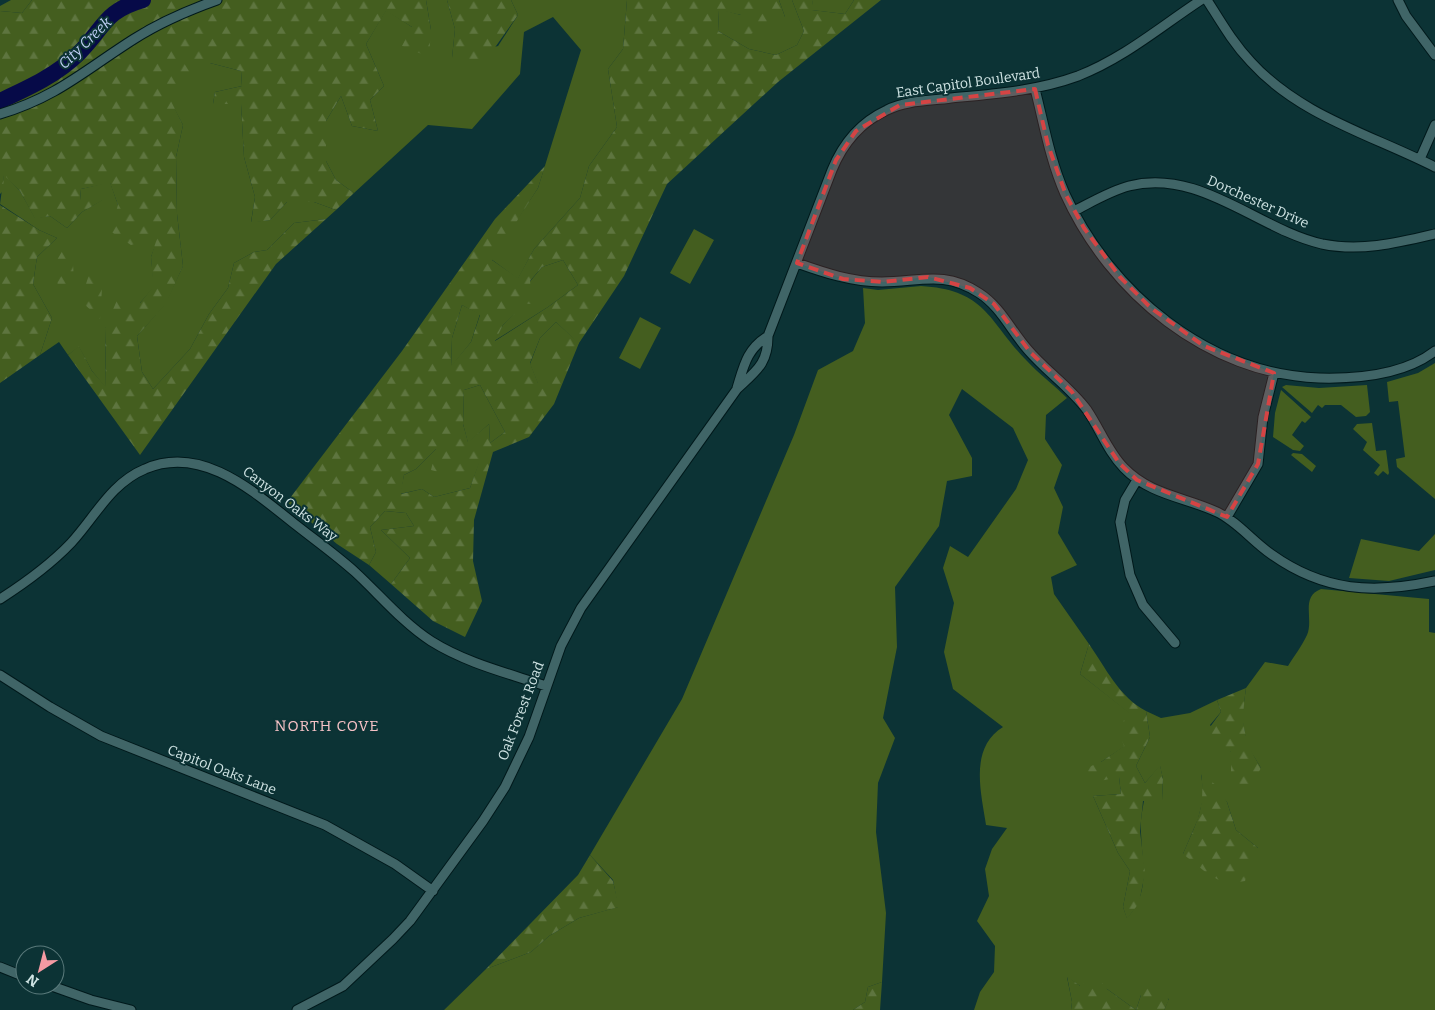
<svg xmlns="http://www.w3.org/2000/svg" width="1435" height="1010" font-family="Bitter,serif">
<defs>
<pattern id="forest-firs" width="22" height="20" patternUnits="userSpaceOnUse" patternTransform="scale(1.25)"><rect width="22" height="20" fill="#445e1f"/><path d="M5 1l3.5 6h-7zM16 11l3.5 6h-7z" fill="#5e753f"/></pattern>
</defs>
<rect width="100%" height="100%" fill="#0c3335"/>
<!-- green -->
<path fill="#445e1f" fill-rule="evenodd" d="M11,0h21l-10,13 -22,-2v-5z
M426,0h21l8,29 -3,29 46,-12 20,-31 -7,-15h116l-4,49 -15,20 9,58 -28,39 -9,32 -46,51 -16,30 -27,-20 47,-71 43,-138 -28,-33 -29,15 -4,42 -48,55 -44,-4 -74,68 -18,-13 -10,-19v-40l15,-25 11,30 26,5 -8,-31 14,-14 -18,-42 20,-34 26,17 19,3z
M779,0h13l12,31 -7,14 -21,10 -27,-6 -31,-18 1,-22 22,6 44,2z
M813,0h41l-9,14 -34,-4z
M183,63h27l31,8 1,15 -27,6 -2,12h28l3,53 11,40 -4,25 19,-2 17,-18h27l22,8 -10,9 -32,4 -27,27 -13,2 -20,11 -6,25 -19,26 -19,35 -37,40 -11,-17 -5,-36 28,-32 18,-38 -6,-52 -1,-57 7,-32 -17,-32z
M4,174l16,17 15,27 15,-2 17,12 15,-16 20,-12h-22l1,-11 29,-7 8,23 40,33 -7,19 3,30 -14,16 -35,25 1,60 -14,-17 -13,-24 -11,8 -9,-13 -19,13 12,-37 -19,-34 4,-27 20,-19 -18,-8 -39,-26z
M694,229l20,11 -24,44 -20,-11z
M563,260l15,25 -30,22 -54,34 9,-16 14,-14 -5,-8 30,-36z
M921,286c66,4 67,35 106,75 12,13 27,24 40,37l-21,17 -1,24 17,26 -8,23 9,19 -5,26 19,32 -26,12 3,17 35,50 -9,30 50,39 -5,33 -24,16 18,15 2,17 -28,2 25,57 12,18 -7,36 4,11c24,-26 15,-53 14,-85 -1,-11 1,-22 3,-32l18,-1 1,-21 -3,-13 -15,17 -9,-17 14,-29 -4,-26 15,7 29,-5 27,-13 4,12 -11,13 21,27v26l30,-10 -14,-23 -5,-28 4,-29 19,-26 23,4c6,-10 14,-20 19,-31 7,-16 -7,-38 14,-46l108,10v33l6,1v377h-271l5,-11 -28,-4 -5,15 -29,-21 -27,-3 -13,-9 5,25 -1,8h-97l6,-18 14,-20 1,-26 -18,-25 12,-25 -4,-27 7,-20 15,-21 -21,-3c-5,-33 -17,-77 17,-98l-50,-38 -9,-37 10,-49 -11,-35 7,-22 18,11 48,-68 12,-29 -15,-32 -51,-39 -13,26 23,43v18l-25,5 -8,45 -44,61 2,60 -14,71 12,20 -17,45 -2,49 10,81 -4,69 -14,5 -3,15 -12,8h-409l42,-41 45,-17 18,-16 30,-18 39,-11 -5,-27 -23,-25 92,-156 112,-264 24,-65 35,-19 12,-28 -2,-35 15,2zM1201,774l26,28 9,28 22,18 -75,6 15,-35 6,-24z
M462,305l18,9 -9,28 -20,25 1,-29z
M640,317l21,11 -21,41 -21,-11z
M556,322l23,21 -41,41 -8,-20 10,-26z
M1435,363v136l-38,-32 -1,-8 9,-2 -7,-56 -9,1 -2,-20 31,-9z
M480,385l25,47 -15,11 -1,-19 -21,19 -5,-19 1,-34z
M1286,385l33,3 48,-3 3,27 -4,4 -10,1 -15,-12h-16l-3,3 -4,-3 -6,8 -30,-26z
M1281,390l30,27 -6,6 -3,-2 -10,14 12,11 -4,5 -7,-1 -20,-13 2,-24z
M1372,423l4,28 10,-1 3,23 -1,2 -5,-4 -5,5 -4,-3 6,-8 -17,-15 4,-8 -14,-13 4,-5z
M437,448l-5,22 48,-9 -10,27 -36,9 -12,-8 -22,5 4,-19 12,-6z
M1293,453l9,1 14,12 -4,6 -21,-17z
M385,511l21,2 8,13 -33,4 29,28 -19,26 -22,-19 7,-13 -6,-25z
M1435,534v36l-46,11 -40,-3 12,-39 58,12z"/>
<!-- forest -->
<path fill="url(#forest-firs)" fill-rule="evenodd" d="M32,0h394l5,30 -2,27 -27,-11 10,-19 -26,-16 -20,33 18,42 -14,14 8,31 -26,-5 -11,-30 -15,25v40l10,19 18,13 -18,17 -22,-8h-27l-17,18 -19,3 4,-26 -11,-40 -3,-53h-28l2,-12 27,-6 -1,-15 -31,-8h-26l10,16 -27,14 16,32 -7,32 1,57 6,52 -17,38 -29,32 5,36 11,17 37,-40 19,-35 19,-26 6,-25 20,-11 13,-2 27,-27 32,-4 -50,45 -136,191 -72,-100 11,-9 13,25 14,16 -1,-59 13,-30 22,5 13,-16 -2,-30 6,-19 -26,7 -21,-14 8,-26 -8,-22 -29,6 -1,11h23l-21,12 -15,16 -17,-12 -15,3 -15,-28 -16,-16 -1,16 -3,3v-183l22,2z
M447,0h64l7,15 -39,55 -27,-12 3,-29z
M627,0h152l6,17 -34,17 -14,1 4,-20 -22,-5 -1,21 31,18 27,6 21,-10 7,-14 -12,-31h21l-1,10 33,4 9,-14h27l-103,82 -111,102 -43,92 -45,67 -25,61 -25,33 -36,15 -19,68 -1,41 9,40 -17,36 -32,-16 -42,-37 19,-26 -29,-28 33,-4 -8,-13 -21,-2 -15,16 6,25 -7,13 -32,-21 -50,-42 115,-151 93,-132 50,-53 -7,22 -46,72 26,18 16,-29 46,-51 9,-32 28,-39 -9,-58 15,-20zM563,260l15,25 -30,22 -53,34 8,-16 15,-14 -5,-8 19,1 -2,-23 12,-14zM462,305l18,10 -9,27 -20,24 1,-28zM556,322l19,18 -11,-8 -15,14 1,25 -12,12 -8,-20 10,-25zM480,385l25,47 -15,11 -1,-19 -21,18 -5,-18 1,-34zM436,449l-5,21 25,7 23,-15 -9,26 -36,9 -12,-8 -21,5 3,-19 12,-6z
M0,205l39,25 18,8 -20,19 -4,27 19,34 -12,37 -40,28z
M64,248l9,14 1,22 -15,5 -6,-22z
M89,274l13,14 -2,31 -19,-18z
M1089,644c16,23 31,54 57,67l4,26 -14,29 9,17 15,-18 3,14 -1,22h-19l-3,30 5,42 -6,30 -12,16 -4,-12 7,-36 -12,-18 -25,-57 28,-2 -2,-17 -24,5 -9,-14 15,-6 23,-16 -6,-17 11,-16 -49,-39z
M1246,688c-5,36 -4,49 15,80l-12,21 -18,-10v-27l-29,-14 19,-26 -4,-12z
M1201,773l16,13 10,16 9,28 22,18 -13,33 -19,3 -18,-10 -25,-20c13,-31 23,-46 18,-81z
M590,855l23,26 6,26 -40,11 -30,18 -18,16 -45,17 92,-94z
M1067,976l13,10 16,-10 11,13 29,21 5,-15 11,-16 17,21 -5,10h-93l1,-8z
M882,982l-2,28h-27l12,-8 3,-15z"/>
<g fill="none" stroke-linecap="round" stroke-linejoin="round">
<!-- river -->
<path stroke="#060a48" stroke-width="16" d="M0,101c28,-13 57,-26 79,-48 26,-26 25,-42 64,-53"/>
<!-- minor casing -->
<g stroke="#00191b" stroke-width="11">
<path id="minor" d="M1207,0c14,22 26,43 44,62 49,54 121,73 184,105
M1398,0l8,16 29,39
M1035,89c9,35 15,71 30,105 45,99 143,180 254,184 38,1 85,-3 116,-27
M0,114c57,-17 85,-44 134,-75 25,-16 55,-29 83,-39
M1420,159l15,-34
M1074,211c18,-9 36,-20 55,-25 71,-18 128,43 193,58 39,8 75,-1 113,-10
M797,263c28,10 55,19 85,19 37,0 62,-12 97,11 22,14 32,38 49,57 19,22 42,37 59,60 13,19 21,42 37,58 26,27 61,29 93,44 21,10 35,29 54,42 53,38 103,40 164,27
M737,388c7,-23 10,-39 31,-52
M1137,480l-12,20 -5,22 10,53 13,30 32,38
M1227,517l31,-53 5,-47 11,-44
M0,599c25,-16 50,-34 71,-56 24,-26 40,-60 74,-74 57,-25 109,23 151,56 19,15 40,30 59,47 25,23 47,50 76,69 35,22 76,32 115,45
M0,675l50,32 51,29 224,89 70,39 38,27
M0,967l25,10
M49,985l42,15 40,10
M297,1010l46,-24 50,-47 17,-18 73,-100 22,-34 24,-50 32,-91 20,-38 156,-219c19,-18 31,-25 31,-53l64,-166c11,-27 29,-48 55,-60 20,-10 43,-9 64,-12 43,-4 86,-7 127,-22 46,-18 82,-49 123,-76"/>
</g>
<!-- minor -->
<use href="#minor" stroke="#406567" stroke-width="9"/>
</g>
<!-- marked area -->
<path fill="#d54444" fill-opacity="0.2" stroke="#d54444" stroke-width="4" stroke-dasharray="10 6" stroke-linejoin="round" d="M1035,89l13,56 18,50 18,33 36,49 31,31 53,38 70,27 -16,91 -31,53 -90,-37 -18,-17 -47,-71 -42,-40 -36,-48 -24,-16 -42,-11 -45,5 -40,-3 -46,-16 39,-103 20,-29 44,-26z"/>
<g text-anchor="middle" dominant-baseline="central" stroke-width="4" stroke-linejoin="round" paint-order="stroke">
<!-- street labels -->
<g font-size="14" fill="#d0e4e4" stroke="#0c3335">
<text transform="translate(968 83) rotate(-8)">East Capitol Boulevard</text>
<text transform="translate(1258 202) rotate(24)">Dorchester Drive</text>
<text transform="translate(290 504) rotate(37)">Canyon Oaks Way</text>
<text transform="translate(521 711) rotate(-69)">Oak Forest Road</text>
<text transform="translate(222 770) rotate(21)">Capitol Oaks Lane</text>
</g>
<!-- water labels -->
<g font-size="15" font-style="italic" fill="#bfcef5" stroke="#0c3335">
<text transform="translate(85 43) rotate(-44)">City Creek</text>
</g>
<!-- neighbourhood labels -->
<g font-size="15" letter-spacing="1" fill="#f6c2c6" stroke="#0c3335">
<text x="327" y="726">NORTH COVE</text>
</g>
</g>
<!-- north arrow -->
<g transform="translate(40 970) rotate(216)"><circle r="24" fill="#0c3335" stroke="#5a7a7b"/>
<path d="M0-4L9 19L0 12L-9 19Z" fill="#f49aa3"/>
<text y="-8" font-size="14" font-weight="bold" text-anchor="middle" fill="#d0e4e4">N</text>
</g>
</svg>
